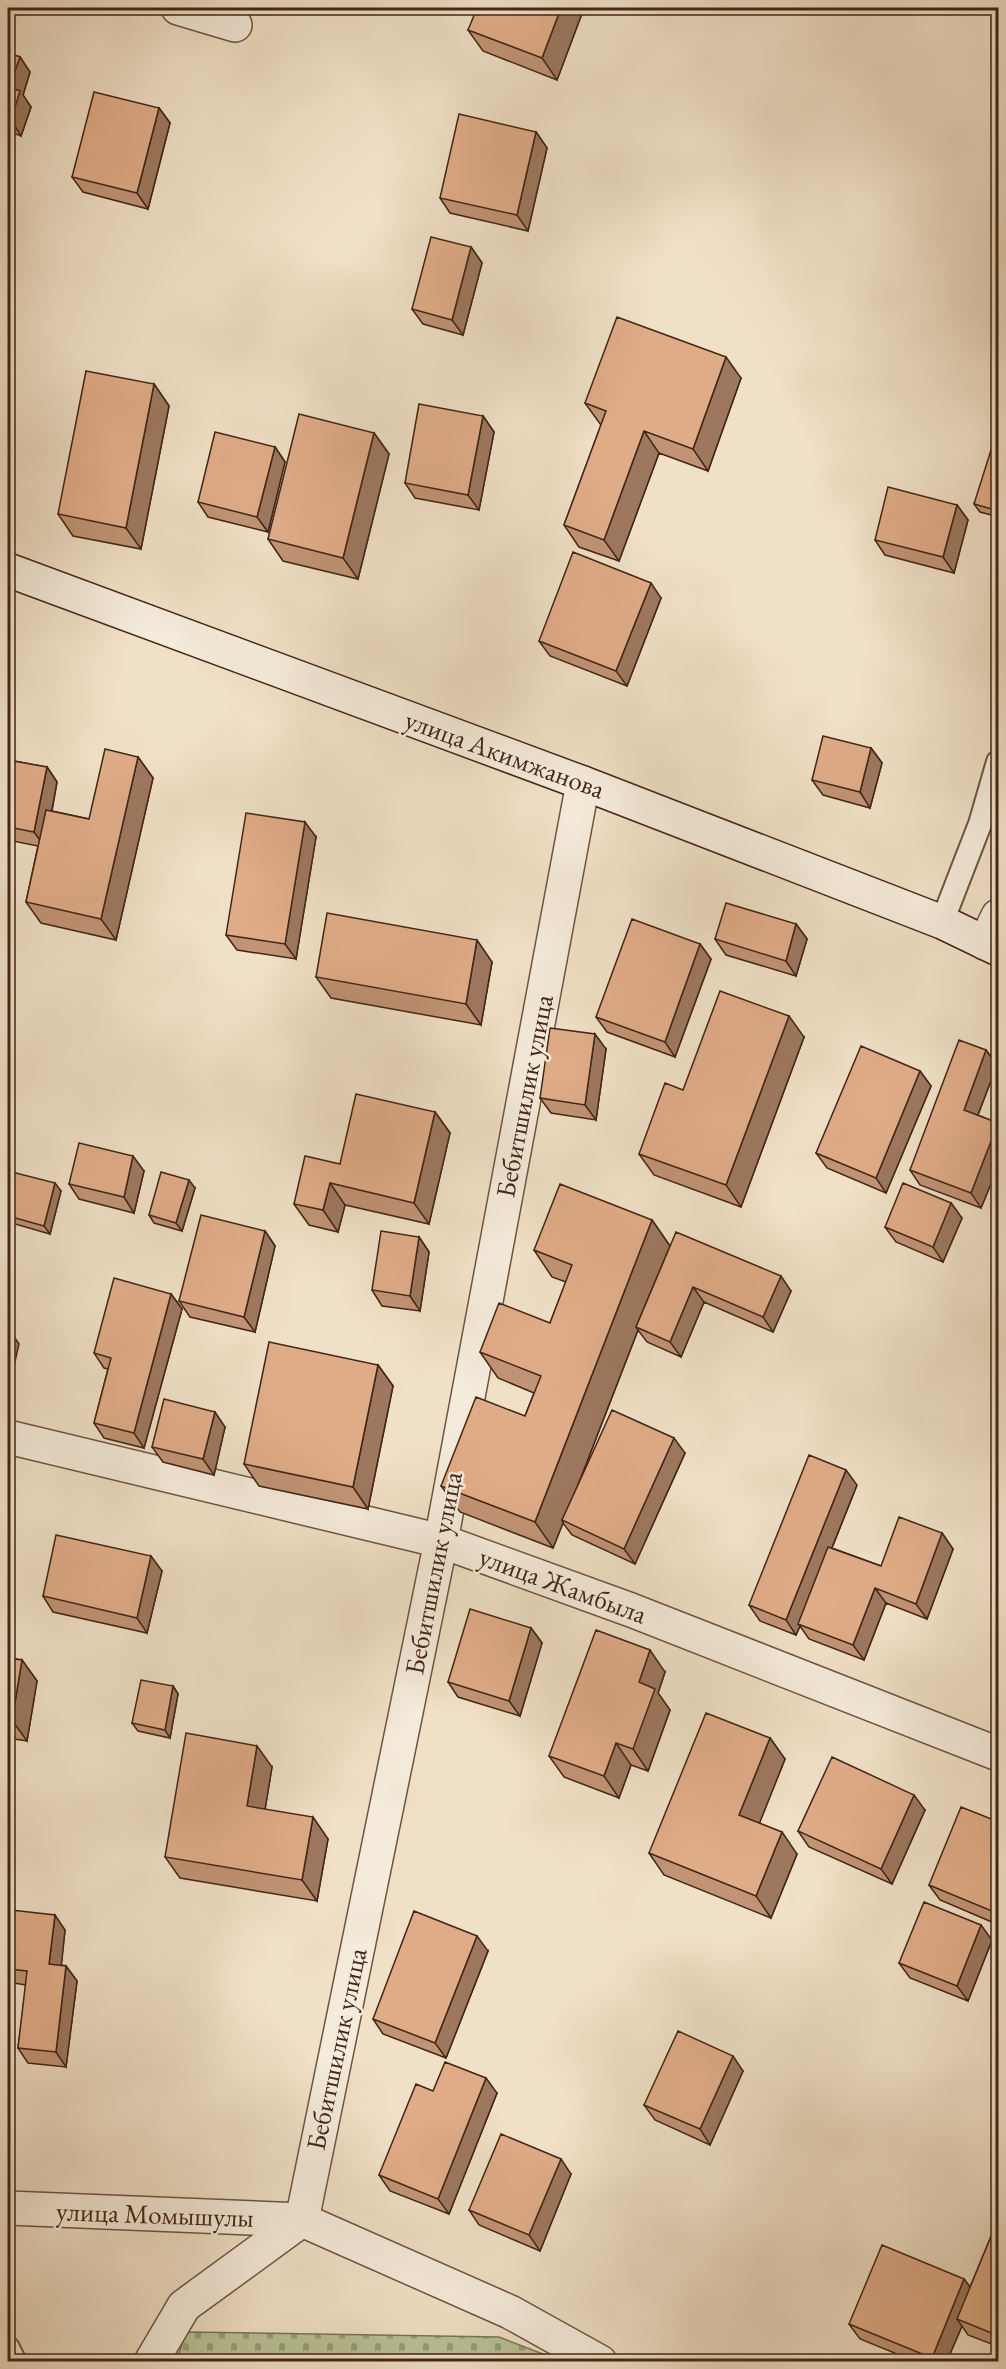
<svg xmlns="http://www.w3.org/2000/svg" width="1006" height="2369" font-family="'EB Garamond',serif">
<defs>
<pattern id="cemetery-stones" width="16" height="16" patternUnits="userSpaceOnUse" patternTransform="scale(1.5)"><rect width="16" height="16" fill="#b8c296"/><path d="M2 7V4a2 2 0 0 1 4 0v3zM10 15v-3a2 2 0 0 1 4 0v3z" fill="#979d79"/></pattern>
</defs>
<rect width="100%" height="100%" fill="#f0e0c6"/>
<filter id="stains"><feTurbulence type="fractalNoise" baseFrequency=".00333" numOctaves="4"/><feColorMatrix values="0 0 0 0 .2 0 0 0 0 .09 0 0 0 0 .02 0 0 0 .5 -.17"/></filter>
<radialGradient id="worn" r=".72"><stop offset=".6" stop-color="#630" stop-opacity="0"/><stop offset="1" stop-color="#630" stop-opacity=".3"/></radialGradient>
<!-- cemetery -->
<path fill="url(#cemetery-stones)" stroke="#7c7456" stroke-width="1.5" d="M186,2332l313,5 62,24 -385,1z"/>
<g fill="none" stroke-linecap="round" stroke-linejoin="round">
<!-- lane casing -->
<g stroke="#6d5443" stroke-width="26">
<path id="lane" d="M942,922l38,-98 18,-62
M8,2348l6,12"/>
</g>
<!-- street casing -->
<g stroke="#6d5443" stroke-width="36">
<path id="street" d="M178,8l57,17
M985,943l13,-27
M8,1437l433,104 190,69 367,144
M8,2208l294,12 208,92 90,50
M302,2220l139,-679 142,-758
M151,2362l33,-56 118,-86"/>
</g>
<!-- secondary casing -->
<g stroke="#412517" stroke-width="36">
<path id="secondary" d="M8,570l575,213 359,139 56,27"/>
</g>
<!-- lane -->
<use href="#lane" stroke="#f5ebda" stroke-width="22"/>
<!-- street -->
<use href="#street" stroke="#f5ebda" stroke-width="33"/>
<!-- secondary -->
<use href="#secondary" stroke="#f5ebda" stroke-width="33"/>
</g>
<!-- wall -->
<path fill="#c19475" stroke="#412517" stroke-width="1.5" d="M284,8h13l-4,6z
M584,8l-27,72 -74,-29 -15,-21z
M8,53l12,4 10,15 -7,23 8,12 -10,29 -13,-5z
M159,108l11,15 -22,86 -65,-17 -11,-15z
M536,132l11,16 -19,83 -78,-18 -10,-15z
M471,247l11,16 -19,72 -40,-11 -11,-15z
M741,378l-33,93 -49,-18 -40,108 -40,-14 -15,-22 37,-100 -16,-22z
M154,384l15,22 -28,143 -68,-13 -15,-22z
M483,416l11,16 -15,78 -64,-12 -10,-15z
M374,433l15,21 -31,125 -75,-18 -15,-22z
M275,447l10,15 -17,70 -60,-15 -10,-15z
M999,453v64l-19,-5 -6,-8z
M957,505l11,15 -14,53 -69,-18 -10,-15z
M661,598l-34,88 -77,-30 -11,-15z
M871,748l11,15 -12,45 -47,-13 -11,-15z
M138,757l15,21 -37,162 -75,-17 -15,-21 12,-56 -30,-6v-80l39,7 10,15 -5,29 37,8z
M316,837l-20,122 -59,-9 -11,-15z
M796,924l11,15 -11,37 -70,-21 -11,-16z
M700,944l11,15 -36,98 -68,-25 -11,-15z
M492,962l-11,63 -150,-27 -15,-21z
M804,1037l-63,170 -87,-32 -15,-21 44,-64z
M606,1049l-10,71 -45,-7 -11,-15z
M986,1050l11,15 -19,50 21,9v40l-18,44 -61,-23 -10,-15z
M920,1071l11,15 -45,107 -59,-25 -11,-15z
M435,1112l15,21 -21,91 -84,-19 -7,27 -29,-7 -15,-21 46,-40z
M144,1171l-10,42 -55,-14 -10,-15z
M8,1188l53,3 -11,43 -42,-12z
M195,1188l-13,43 -28,-8 -5,-8z
M951,1203l11,15 -19,44 -47,-20 -11,-15z
M652,1220l18,26 121,45 -18,41 -69,-30 -23,55 -34,-15 -9,-12 -58,150 105,-27 -50,111 -63,-29 -9,-12 -10,25 -93,-36 -19,-26 84,-70 9,-23 -36,-15 -18,-26 70,-29 16,-41 -14,-5 -18,-27z
M265,1231l10,15 -20,86 -65,-15 -11,-16z
M419,1237l10,15 -9,59 -38,-5 -10,-16z
M171,1294l11,15 -38,139 -40,-10 -10,-15 14,-54 -4,-1 -10,-15z
M378,1365l15,21 -25,123 -109,-23 -15,-22z
M225,1427l-11,48 -51,-13 -11,-15z
M857,1485l-25,63 49,18 61,-33 11,16 -26,70 -41,-16 -22,57 -55,-21 -9,-13 -4,9 -36,-14 -11,-16z
M162,1571l-15,62 -94,-21 -10,-16z
M531,1628l11,15 -22,73 -62,-19 -10,-15z
M8,1658l14,2 15,21 -10,60 -19,-3z
M665,1672l-7,21 12,17 -22,61 -17,-6 -12,33 -55,-21 -15,-21z
M173,1686l5,8 -8,44 -32,-7 -6,-8z
M770,1738l15,21 -26,64 38,31 -26,64 -107,-43 -15,-22z
M272,1767l-7,42 63,30 -11,62 -137,-23 -15,-21z
M925,1810l-33,74 -83,-37 -11,-16z
M999,1822v103l-59,-25 -11,-15z
M65,1930l-4,35 5,1 11,15 -11,86 -38,-4 -10,-15 8,-63 -12,-2 -6,-9v-38z
M992,1940l-24,61 -58,-23 -11,-15z
M488,1951l-42,107 -63,-24 -10,-15z
M743,2071l-33,74 -55,-25 -11,-15z
M433,2091l64,2 -48,121 -59,-23 -11,-16z
M571,2174l-31,77 -61,-26 -10,-15z
M999,2217v130l-31,-12 -6,-9 -15,35h-33l-54,-22 -11,-15 115,-45 6,8z"/>
<!-- shaded-wall -->
<path fill="#9d785f" stroke="#412517" stroke-width="1.5" d="M288,8h9l-4,6z
M561,8h23l-27,72 -15,-22z
M20,57l10,15 -7,23 8,12 -10,29 -10,-16 -2,-33z
M159,108l11,15 -22,86 -11,-16z
M536,132l11,16 -19,83 -11,-16z
M471,247l11,16 -19,72 -11,-15z
M726,357l15,21 -33,93 -15,-22z
M154,384l15,22 -28,143 -15,-21z
M483,416l11,16 -15,78 -11,-15z
M644,431l15,22 -40,108 -15,-21z
M374,433l15,21 -31,125 -15,-21z
M275,447l10,15 -17,70 -11,-15z
M957,505l11,15 -14,53 -11,-16z
M651,583l10,15 -34,88 -11,-15z
M871,748l11,15 -12,45 -10,-16z
M138,757l15,21 -37,162 -15,-21z
M47,767l10,15 -12,65 -11,-15z
M305,822l11,15 -20,122 -11,-15z
M796,924l11,15 -11,37 -10,-15z
M477,940l15,22 -11,63 -15,-21z
M700,944l11,15 -36,98 -10,-15z
M789,1016l15,21 -63,170 -15,-22z
M595,1034l11,15 -10,71 -11,-15z
M986,1050l11,15 -23,60 -10,-15z
M920,1071l11,15 -45,107 -10,-15z
M435,1112l15,21 -21,91 -15,-21z
M998,1123l1,41 -18,44 -10,-15z
M133,1156l11,15 -10,42 -10,-16z
M189,1180l6,8 -13,43 -6,-8z
M55,1183l6,8 -11,43 -6,-8z
M330,1183l15,22 -7,27 -15,-22z
M951,1203l11,15 -19,44 -10,-15z
M652,1220l18,26 -34,81 2,3 -74,191 -2,-1 1,3 -10,25 -18,-26z
M265,1231l10,15 -20,86 -11,-15z
M419,1237l10,15 -9,59 -10,-15z
M781,1276l10,15 -18,41 -10,-15z
M693,1287l11,15 -23,55 -11,-15z
M171,1294l11,15 -38,139 -10,-15z
M9,1329l10,15 -11,48v-58z
M378,1365l15,21 -25,123 -15,-22z
M215,1412l10,15 -11,48 -11,-16z
M674,1438l11,15 -50,111 -11,-15z
M846,1470l11,15 -56,140 -3,-1 2,2 -4,9 -10,-15z
M942,1533l11,16 -26,70 -11,-15z
M151,1556l11,15 -15,62 -10,-15z
M875,1588l11,15 -22,57 -11,-15z
M531,1628l11,15 -22,73 -11,-15z
M650,1650l15,22 -7,21 12,17 -22,61 -15,-22 6,-67z
M22,1660l15,21 -10,60 -15,-21z
M173,1686l5,8 -8,44 -5,-8z
M770,1738l15,21 -31,78 -15,-22z
M616,1743l15,22 -12,33 -15,-22z
M257,1746l15,21 -10,61 -15,-22z
M914,1795l11,15 -33,74 -11,-15z
M313,1817l15,22 -11,62 -15,-21z
M782,1832l15,22 -26,64 -15,-22z
M55,1915l10,15 -5,49 -11,-15z
M981,1925l11,15 -24,61 -11,-15z
M477,1936l11,15 -42,107 -11,-15z
M66,1966l11,15 -11,86 -10,-15z
M733,2056l10,15 -33,74 -10,-16z
M486,2078l11,15 -48,121 -11,-15z
M561,2159l10,15 -31,77 -11,-16z
M964,2279l11,15 -18,25 5,7 -15,35h-13l-2,-3z
M999,2323v18l-5,-7z"/>
<!-- building -->
<path fill="#e0ac88" stroke="#412517" stroke-width="1.5" d="M477,8h84l-19,50 -74,-28z
M8,53l12,4 -11,30 11,4 -9,29 -3,-1z
M94,92l65,16 -22,85 -65,-16z
M459,114l77,18 -19,83 -77,-17z
M431,237l40,10 -19,73 -40,-11z
M617,317l109,40 -33,92 -49,-18 -40,109 -40,-15 42,-114 -21,-8z
M86,371l68,13 -28,144 -68,-14z
M419,404l64,12 -15,79 -63,-12z
M299,414l75,19 -31,125 -75,-19z
M215,432l60,15 -18,70 -59,-15z
M991,450l8,3v58l-25,-7z
M888,487l69,18 -14,52 -68,-17z
M573,552l78,31 -35,88 -77,-30z
M823,736l48,12 -11,44 -48,-12z
M105,749l33,8 -37,162 -75,-17 20,-92 43,9z
M8,760l39,7 -13,65 -26,-5z
M246,813l59,9 -20,122 -59,-9z
M726,903l70,21 -10,37 -71,-22z
M327,913l150,27 -11,64 -150,-27z
M632,919l68,25 -35,98 -69,-25z
M720,991l69,25 -63,169 -87,-31 26,-71 18,7z
M550,1028l45,6 -10,71 -45,-7z
M959,1040l27,10 -22,60 34,13 -27,70 -61,-23z
M861,1046l59,25 -44,107 -60,-25z
M356,1094l79,18 -21,91 -84,-20 -7,27 -29,-6 11,-48 35,8z
M79,1143l54,13 -9,41 -55,-13z
M12,1172l43,11 -11,43 -36,-10v-28z
M161,1172l28,8 -13,43 -27,-8z
M903,1183l48,20 -18,44 -48,-20z
M560,1184l92,36 -117,302 -94,-36 35,-89 49,19 16,-40 -61,-24 19,-49 51,20 22,-58 -38,-15z
M201,1215l64,16 -21,86 -65,-16z
M381,1231l38,6 -9,59 -38,-6z
M676,1232l105,44 -18,41 -70,-30 -23,55 -34,-15z
M114,1278l57,16 -37,139 -40,-10 17,-65 -17,-5z
M269,1342l109,23 -25,122 -109,-23z
M164,1399l51,13 -12,47 -51,-12z
M612,1410l62,28 -50,111 -62,-29z
M809,1455l37,15 -60,150 -37,-15z
M899,1517l43,16 -26,71 -41,-16 -22,57 -55,-21 30,-77 53,19z
M56,1535l95,21 -14,62 -94,-22z
M470,1609l61,19 -22,73 -61,-19z
M596,1630l54,20 -11,32 16,7 -22,60 -17,-6 -12,33 -55,-20z
M8,1658l14,2 -10,60 -4,-1z
M141,1680l32,6 -8,44 -33,-7z
M706,1713l64,25 -31,77 43,17 -26,64 -107,-43z
M186,1733l71,13 -10,60 66,11 -11,63 -137,-23z
M832,1757l82,38 -33,74 -83,-38z
M961,1807l38,15v92l-70,-29z
M924,1902l57,23 -24,61 -58,-23z
M11,1910l44,5 -6,49 17,2 -10,86 -38,-4 9,-77 -19,-2v-33z
M414,1911l63,25 -42,107 -62,-24z
M678,2031l55,25 -33,73 -56,-24z
M445,2062l41,16 -48,121 -59,-24 37,-91 17,7z
M501,2134l60,25 -32,76 -60,-25z
M999,2217v106l-5,11 -37,-15z
M882,2245l82,34 -32,79 -83,-34z"/>
<g text-anchor="middle" dominant-baseline="central" stroke-width="5" stroke-linejoin="round" paint-order="stroke">
<!-- street labels -->
<g font-size="27" fill="#412517" stroke="#f5ebda">
<text transform="translate(505 754) rotate(20)">улица Акимжанова</text>
<text transform="translate(524 1096) rotate(-79)">Бебитшилик улица</text>
<text transform="translate(433 1573) rotate(-79)">Бебитшилик улица</text>
<text transform="translate(563 1585) rotate(20)">улица Жамбыла</text>
<text transform="translate(336 2049) rotate(-78)">Бебитшилик улица</text>
<text transform="translate(155 2214) rotate(2)">улица Момышулы</text>
</g>
</g>
<!-- margin -->
<rect width="1006" height="2369" fill="none" stroke="#f0e0c6" stroke-width="30"/>
<rect x="9" y="9" width="988" height="2351" fill="none" stroke="#412517" stroke-width="3"/>
<rect x="15" y="15" width="976" height="2339" fill="none" stroke="#412517" stroke-width="1.5"/>
<rect width="100%" height="100%" filter="url(#stains)"/>
<rect width="100%" height="100%" fill="url(#worn)"/>
</svg>
